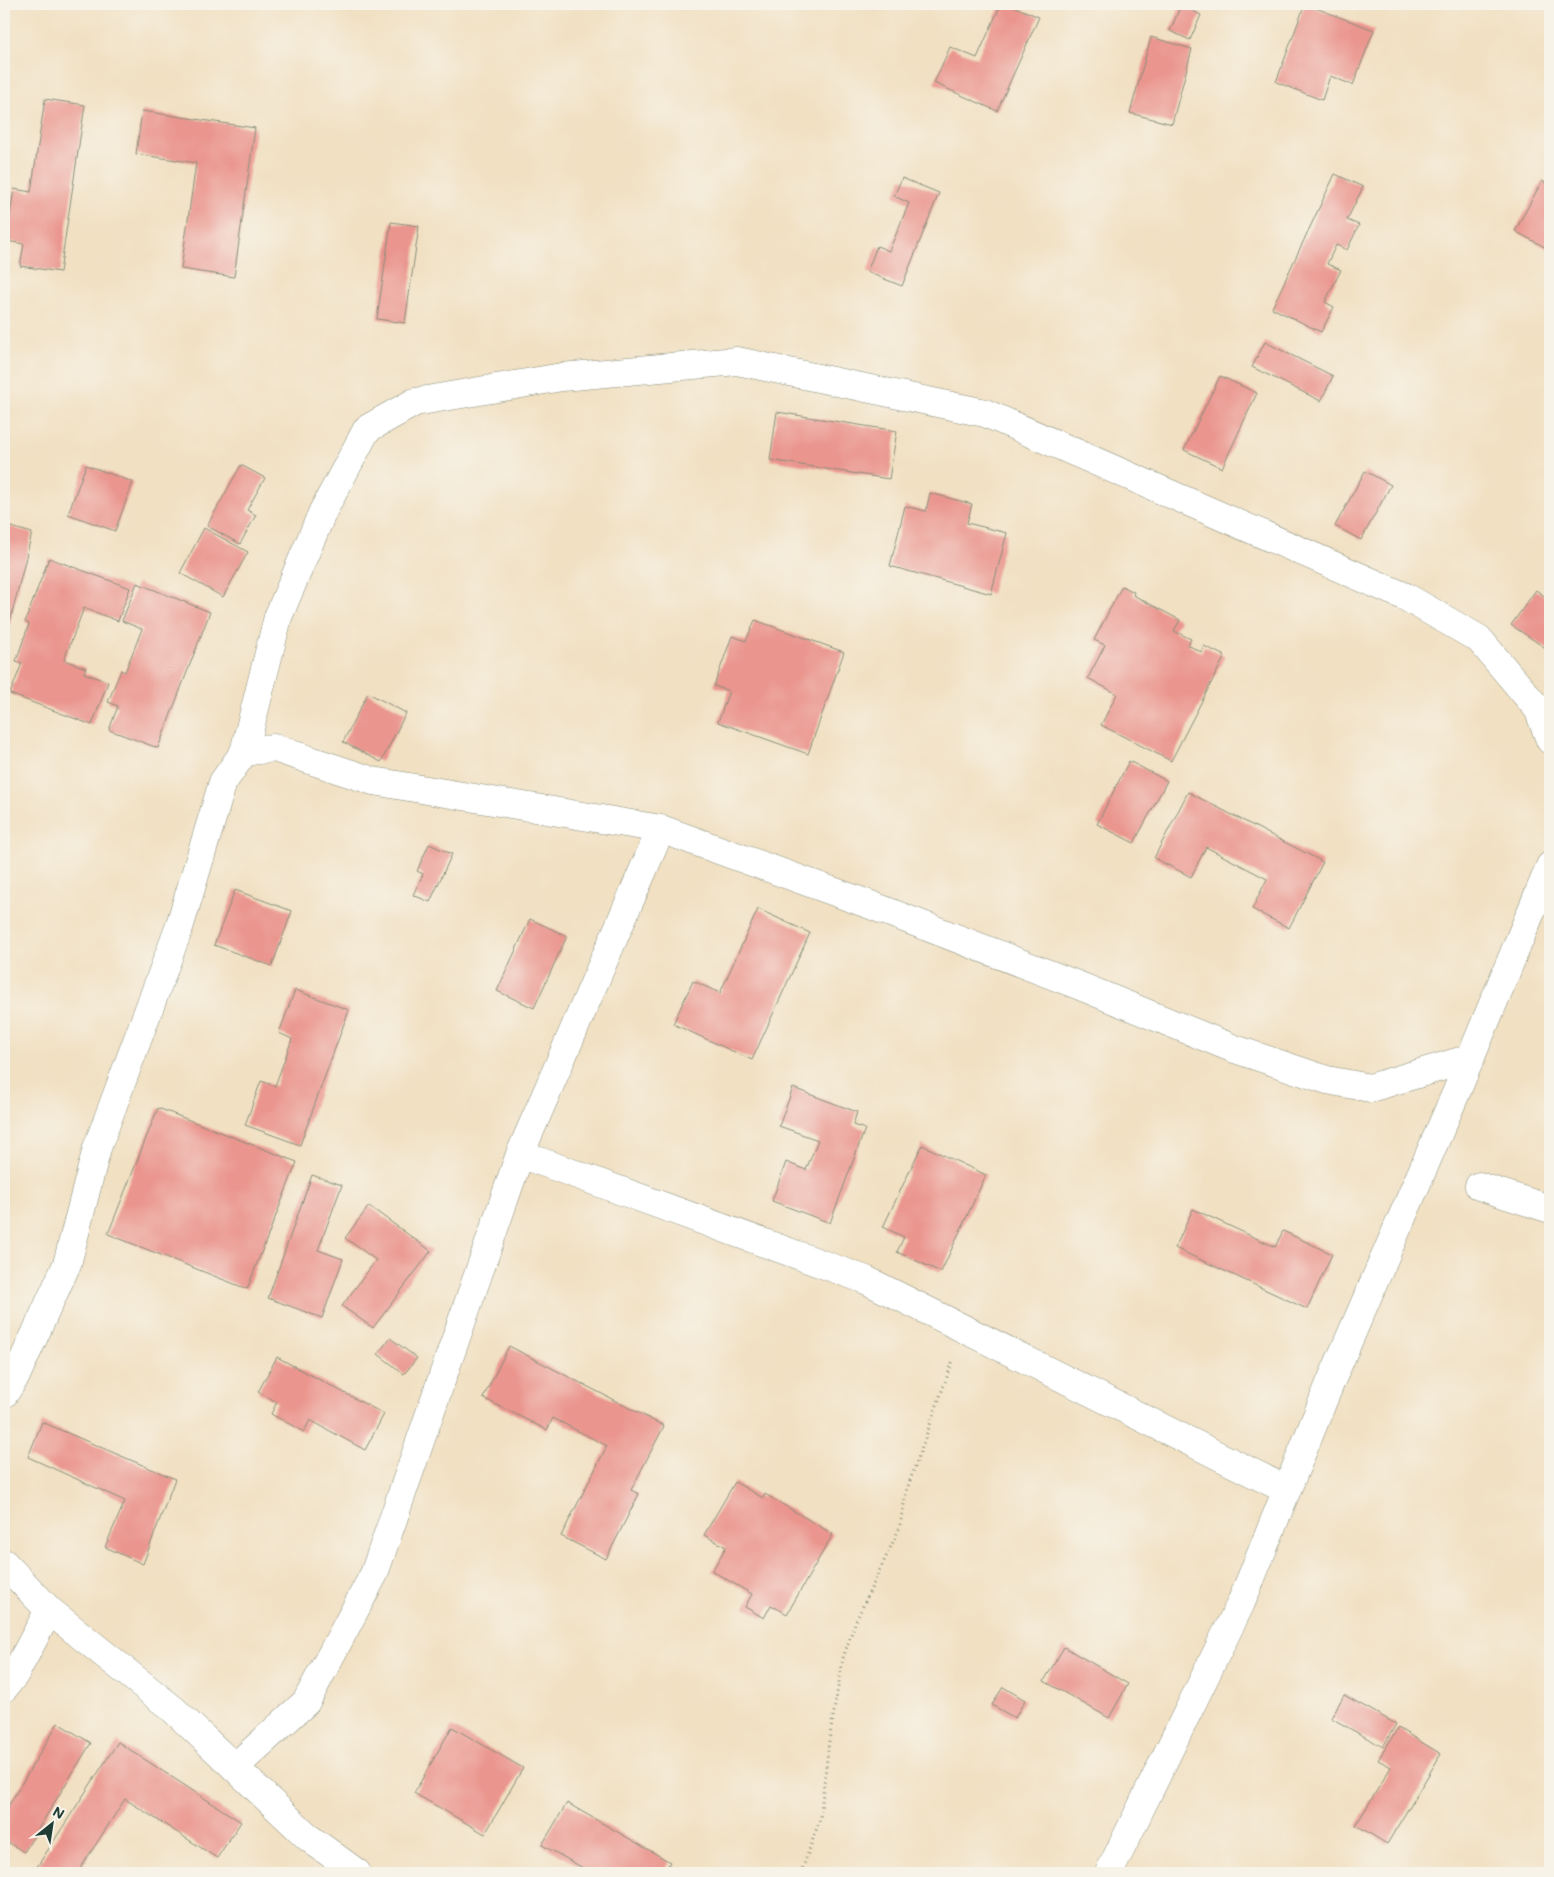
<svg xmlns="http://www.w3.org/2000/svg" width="1554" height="1877" font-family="Mali,sans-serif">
<rect width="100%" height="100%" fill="#f7f3e8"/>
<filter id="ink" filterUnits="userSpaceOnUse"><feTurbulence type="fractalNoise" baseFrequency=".02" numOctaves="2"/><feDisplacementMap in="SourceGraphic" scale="10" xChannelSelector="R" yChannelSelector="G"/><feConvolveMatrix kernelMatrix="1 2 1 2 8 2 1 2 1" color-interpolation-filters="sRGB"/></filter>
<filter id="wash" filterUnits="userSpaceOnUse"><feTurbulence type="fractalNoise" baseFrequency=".0096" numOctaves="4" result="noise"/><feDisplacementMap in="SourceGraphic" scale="20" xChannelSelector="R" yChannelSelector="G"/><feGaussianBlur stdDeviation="1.12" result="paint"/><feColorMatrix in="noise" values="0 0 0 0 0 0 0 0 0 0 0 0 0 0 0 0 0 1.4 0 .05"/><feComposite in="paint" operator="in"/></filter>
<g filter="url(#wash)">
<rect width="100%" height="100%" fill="#f1e0c2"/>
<g id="blocks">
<!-- building -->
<path fill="#ea958e" d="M1001,4h7l31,13 -42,94 -63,-28 16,-36 27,11z
M1305,4l69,26 -21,55 -23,-9 -8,24 -46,-18z
M1181,5l20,10 -11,25 -20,-9z
M1151,37l41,12 -20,75 -42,-11z
M45,99l40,6 -25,167 -40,-6 4,-22 -18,-3 8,-52 17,3z
M142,111l113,17 -21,149 -53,-8 15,-106 -60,-9z
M1335,174l28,13 -16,33 12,5 -12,25 -11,-5 -9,19 14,6 -16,32 9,5 -13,25 -49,-24z
M902,178l37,15 -37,93 -35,-14 10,-26 12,5 20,-48 -15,-7z
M1542,181l8,4v65l-35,-19z
M391,222l28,4 -14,97 -28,-4z
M1265,342l68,34 -12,25 -69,-34z
M1220,376l37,17 -35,75 -38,-18z
M777,412l120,19 -8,48 -119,-19z
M86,465l47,17 -18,49 -47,-17z
M241,465l24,13 -18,32 9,5 -16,29 -33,-18z
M1365,471l26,14 -30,55 -26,-14z
M930,493l42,11 -5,19 40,10 -16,61 -101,-28 15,-60 21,5z
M4,525l28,8 -28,113z
M204,528l44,24 -25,45 -43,-24z
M49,558l81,30 -12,33 -34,-13 -20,52 22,8 -2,5 24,9 -16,43 -82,-31 12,-31 -6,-2 13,-37 -4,-2z
M137,583l73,29 -52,136 -49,-18 9,-24 -10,-4 13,-32 4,2 17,-43 -20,-8z
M1122,586l12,6 -1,3 47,25 -6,11 17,8 -3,6 13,7 3,-6 21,10 -54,105 -70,-36 16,-31 -29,-16 17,-33 -11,-5z
M1536,590l14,10v51l-39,-26z
M755,620l89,32 -36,102 -90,-32 11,-31 -15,-5 18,-50 14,5z
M368,693l38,20 -25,49 -38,-20z
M1129,761l38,20 -33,62 -37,-19z
M1188,792l135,70 -34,66 -37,-19 15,-30 -61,-32 -15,30 -37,-19z
M429,844l23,10 -22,48 -17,-7 10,-21 -6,-3z
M235,890l57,21 -20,55 -58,-21z
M758,909l52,24 -58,127 -79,-36 20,-43 27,12z
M530,919l37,17 -33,72 -37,-17z
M295,990l54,20 -49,135 -55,-20 16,-44 14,5 17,-47 -13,-6z
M793,1088l64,24 -4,13 12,4 -35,94 -58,-22 14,-39 20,8 12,-30 -39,-14z
M158,1108l139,54 -50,127 -139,-55z
M922,1145l64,30 -45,97 -44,-20 7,-15 -21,-10z
M312,1175l30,10 -24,65 25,9 -21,59 -54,-20z
M369,1206l62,45 -58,77 -31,-22 34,-46 -31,-22z
M1193,1209l82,38 8,-16 49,23 -25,55 -132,-61z
M390,1338l27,20 -13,16 -26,-20z
M509,1346l155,80 -33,64 8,4 -33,65 -45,-23 46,-90 -54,-28 -6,12 -64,-32z
M277,1357l107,57 -19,36 -55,-30 -6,12 -33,-18 6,-12 -19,-10z
M42,1422l133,57 -32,85 -38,-17 20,-46 -97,-44z
M735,1482l28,16 2,-4 68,40 -46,80 -16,-9 -7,13 -19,-11 7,-13 -40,-23 14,-24 -22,-12z
M1064,1647l64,37 -19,34 -65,-37z
M1003,1687l22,13 -10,18 -23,-13z
M1344,1695l52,29 -13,23 -52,-29z
M58,1723l33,20 -67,109 -20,-12v-27z
M452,1727l71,41 -38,66 -71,-41z
M1398,1728l43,26 -54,90 -31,-19 35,-58 -13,-7z
M118,1742l123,80 -24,36 -92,-59 -45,70 6,4h-53z
M567,1803l103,59 -6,11h-72l-50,-28z"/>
</g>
</g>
<g filter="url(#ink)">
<use href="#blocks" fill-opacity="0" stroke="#888e7b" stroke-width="1"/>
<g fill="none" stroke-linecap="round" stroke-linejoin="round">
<!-- minor casing -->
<g stroke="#888e7b" stroke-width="29">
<path id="minor" d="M244,752l30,-4 99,33 288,48 207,75 212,82 152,62 95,32 43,8 101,-30
M520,1154l346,126 421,210
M1479,1186l71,23
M4,1394l12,-18 51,-112 30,-116 82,-220 44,-146 21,-30 34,-135 45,-106 44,-82 48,-27 147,-25 175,-16 248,52 421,184 73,42 59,70 12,31
M4,1563l45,47 125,100 135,128 48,35
M4,1688l11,-14 34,-64
M235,1767l71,-65 68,-128 146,-420 141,-325
M1109,1873l132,-270 90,-222 125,-288 94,-227"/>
</g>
<!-- path -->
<path stroke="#888e7b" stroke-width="3" stroke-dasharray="1 4" stroke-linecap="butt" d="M801,1873l19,-54 9,-78 14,-83 12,-35 44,-94 8,-40 46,-129"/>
<!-- minor -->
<use href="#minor" stroke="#fff" stroke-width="28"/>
</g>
</g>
<!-- margin -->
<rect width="1554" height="1877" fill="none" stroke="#f7f3e8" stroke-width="20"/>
<!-- north arrow -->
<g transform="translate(52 1824) rotate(30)" stroke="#f7f3e8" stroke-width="4" paint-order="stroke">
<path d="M0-4L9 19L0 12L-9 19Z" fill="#1f3d34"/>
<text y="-8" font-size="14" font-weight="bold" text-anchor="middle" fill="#1f3d34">N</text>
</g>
</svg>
